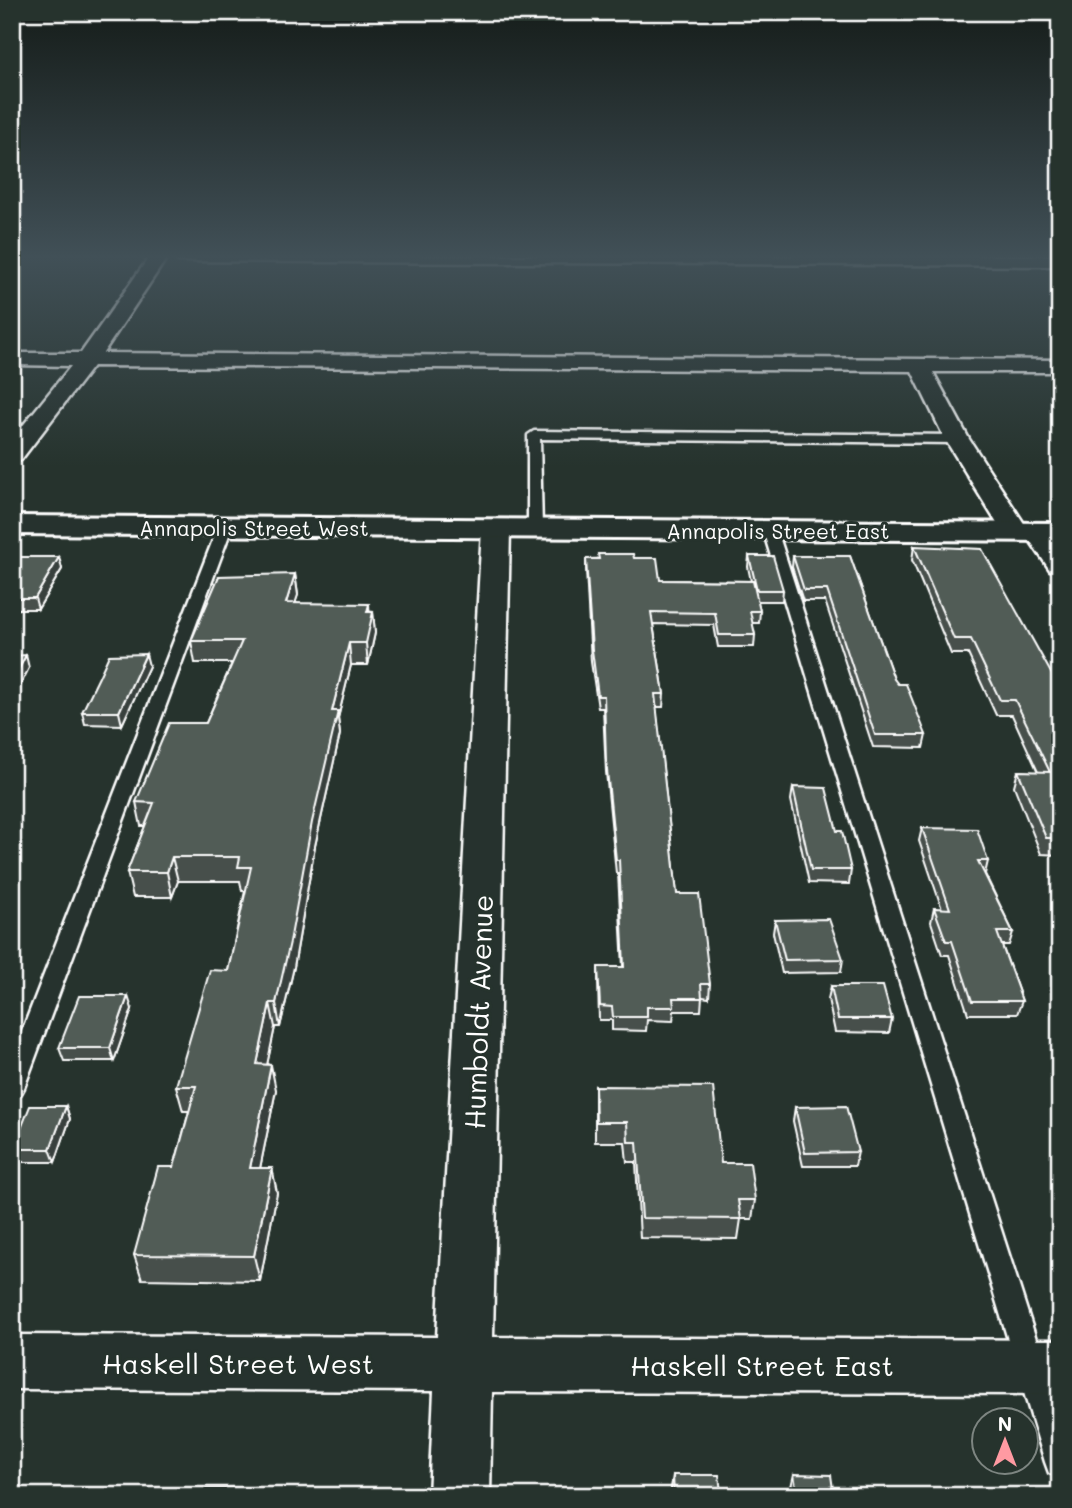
<svg xmlns="http://www.w3.org/2000/svg" width="1072" height="1508" font-family="Mali,sans-serif">
<rect width="100%" height="100%" fill="#26332d"/>
<filter id="ink" filterUnits="userSpaceOnUse"><feTurbulence type="fractalNoise" baseFrequency=".0143" numOctaves="2"/><feDisplacementMap in="SourceGraphic" scale="14" xChannelSelector="R" yChannelSelector="G"/><feConvolveMatrix kernelMatrix="1 2 1 2 8 2 1 2 1" color-interpolation-filters="sRGB"/></filter>
<g filter="url(#ink)">
<g fill="none" stroke-linecap="round" stroke-linejoin="round">
<!-- lane casing -->
<g stroke="#fff" stroke-width="5">
<path id="lane" d="M534,431l423,4 6,4 -6,4 -417,-4 2,90 -7,4 -7,-4v-94z
M225,523l7,4 -208,561 -4,7 -8,2v-40l206,-530z
M770,526l7,4 283,884v63l-11,-4 -4,-11 -282,-932z"/>
</g>
<!-- street casing -->
<g stroke="#fff" stroke-width="5">
<path id="street" d="M150,256h18l-65,97 957,7v12h-127l36,67 58,89 11,-4 10,2 12,17v29l-10,-2 -23,-34 -11,4 -10,-2 -61,-99 -33,-68 -819,-5 -72,94 -9,2v-23l59,-73 -59,-1v-12h69z
M170,256h890v10l-881,-5z
M496,521l10,2 4,6 -17,808 567,3v54l-568,-2 -2,104h-61l5,-105 -422,-2v-54l425,2 45,-808 4,-6z"/>
</g>
<!-- secondary casing -->
<g stroke="#fff" stroke-width="6">
<path id="secondary" d="M12,516l1048,7v18l-1048,-7z"/>
</g>
<!-- lane -->
<use href="#lane" fill="#26332d" fill-rule="evenodd"/>
<!-- street -->
<use href="#street" fill="#26332d" fill-rule="evenodd"/>
<!-- secondary -->
<use href="#secondary" fill="#26332d" fill-rule="evenodd"/>
</g>
<!-- wall -->
<path fill="#464f4b" stroke="#fff" stroke-width="2" d="M914,546l146,143v166l-19,-1 -27,-68 4,-15 20,1 -26,-57h-16l-28,-61h-17l-39,-94z
M749,556l34,34 -1,11h-24l2,10 -1,12h-7l3,12 -1,12h-36l-4,-22 -61,-1 11,70 -1,13h-7l21,187 33,90 -1,14 -7,-1 -1,14h-27l-1,10 -26,-1 -1,11 -34,-1v-10h-13l-1,-40v-13h25l-5,-94h-2l-10,-101 -3,-64h-5l-7,-46 -5,-92v-11l48,-1 26,22 91,1 -3,-14z
M793,556h57l44,123 32,56 -3,13 -50,-1 -48,-146h-22l-11,-34z
M59,557l3,12 -24,40h-26v-41z
M295,574l3,21 -3,8 78,9 2,21 -7,32h-17l-13,53 2,16 -25,112 -21,121 -14,60h-5l-8,37 9,26 -16,78h12l5,25 -17,88 -118,-2 -8,-24 40,-88 15,-56h-6l-7,-25 52,-115 17,-80h-3l-2,-10h-62l-6,16h-39l-6,-25 18,-46h-4l-5,-24 70,-79 26,-60h-37l-4,-22z
M149,666l-27,59 -37,-1 -3,-12z
M793,787l44,44 14,39 -2,14 -40,-1 -18,-83z
M922,828l66,33 -3,13 28,58 -4,13h-7l20,56 -5,13h-49l-19,-59h-7l-11,-33 3,-14 8,1 -23,-68z
M775,920l68,39 -2,13 -59,1 -9,-40z
M831,986l61,33 -3,14 -54,-1 -7,-33z
M132,1009l-18,52h-50l-5,-13z
M595,1086l126,77 34,37 -3,19h-11l-3,20 -98,-1 -4,-76h-9l-2,-20h-30z
M66,1106l4,13 -15,43h-37l-5,-13z
M795,1107l63,45 -3,14h-52l-10,-45z
M794,1474l40,22h-162l-1,-8 2,-13 48,17 71,1 -1,-6z"/>
<!-- shaded-wall -->
<path fill="#39403d" stroke="#fff" stroke-width="2" d="M59,557l3,12 -24,40 -3,-11z
M295,574l3,21 -10,30 -2,-22z
M369,604l1,19 3,-11 2,21 -7,32 -2,-22 1,-31z
M349,643l2,22 -13,53 2,16 -25,112 -21,121 -14,60 -4,-24 56,-292z
M146,654l3,12 -27,59 -3,-13z
M26,655l3,13 -17,34v-20z
M172,857l6,24 -6,16 -5,-25z
M128,996l4,13 -18,52 -4,-13z
M270,1003l5,24 -13,62 -5,-25z
M271,1065l5,25 -21,103 -5,-25z
M66,1106l4,13 -15,43 -5,-13z
M272,1168l5,25 -17,88 -6,-25z"/>
<!-- building -->
<path fill="#515c57" stroke="#fff" stroke-width="2" d="M914,546l68,3 78,140v149h-14l-28,-67 32,1 -35,-72h-15l-29,-61h-17z
M598,554h35l1,4h23l3,22 93,1 7,30h-10l5,24h-36l-4,-22 -64,-1 13,82h-9l22,200h22l11,90h-9l1,14h-29l1,9h-27v10h-34l-1,-10 -12,-1 -2,-39h26l-5,-107h-3l-10,-100 -2,-64h-6l-6,-46 -6,-91h13z
M749,556h24l10,34h-26z
M793,556h57l44,123 4,5h8l20,51h-51l-48,-145h-23z
M19,557h40l-24,41h-23v-30z
M295,574l-9,29 83,1 -2,8h6l-7,31h-17l-17,68h6l-26,111 -22,120 -14,61h-6l-13,61 14,1 -21,103h22l-18,88 -120,-1 24,-88h16l22,-81h-20l34,-116 18,1 23,-104h-13l2,-10h-68l-5,15h-40l27,-69 -18,-1 33,-79h37l36,-82h-51l28,-65z
M146,654l-27,58h-37l17,-35 10,-22z
M26,655l-14,27v-26z
M793,787l33,1 11,43h5l9,39h-40z
M922,828l55,1 11,32h-10l35,71h-16l25,69h-50l-20,-60h-6l-12,-33 16,1z
M829,919l14,40 -58,1 -10,-40z
M831,986h52l9,33h-54z
M79,996h49l-18,52h-51z
M595,1086l118,1 8,76h29l5,37h-17l3,19 -99,-1 -5,-76h-9l-1,-20h-31z
M30,1106h36l-16,43h-37z
M846,1106l12,46 -53,1 -10,-46z
M794,1474l37,1 3,21h-160l-1,-21h46l2,17 76,1z
M254,1488l-1,8h-105l1,-6z"/>
</g>
<!-- sky -->
<linearGradient id="sky" x2="0" y2="1"><stop stop-color="#151c19"/><stop offset="0.55" stop-color="#415057"/><stop offset="1" stop-color="#415057" stop-opacity="0"/></linearGradient>
<rect width="1072" height="467" fill="url(#sky)"/>
<g text-anchor="middle" dominant-baseline="central" stroke-width="6" stroke-linejoin="round" paint-order="stroke">
<!-- far-street labels -->
<g font-size="21" fill="#fff" stroke="#26332d">
<text x="254" y="527">Annapolis Street West</text>
<text x="778" y="530">Annapolis Street East</text>
</g>
<!-- near-street labels -->
<g font-size="28" fill="#fff" stroke="#26332d">
<text transform="translate(478 1012) rotate(-88)">Humboldt Avenue</text>
<text x="238" y="1363">Haskell Street West</text>
<text x="762" y="1365">Haskell Street East</text>
</g>
</g>
<!-- margin -->
<rect width="1072" height="1508" fill="none" stroke="#26332d" stroke-width="42"/>
<rect x="21" y="21" width="1030" height="1466" fill="none" stroke="#fff" stroke-width="2.5" filter="url(#ink)"/>
<!-- north arrow -->
<g transform="translate(1005 1441)"><circle r="33" fill="#26332d" stroke="#7d8581" stroke-width="2"/>
<path d="M0-5L12 26L0 18L-12 26Z" fill="#ff9aa2"/>
<text y="-10" font-size="19" font-weight="bold" text-anchor="middle" fill="#ffffff">N</text>
</g>
</svg>
